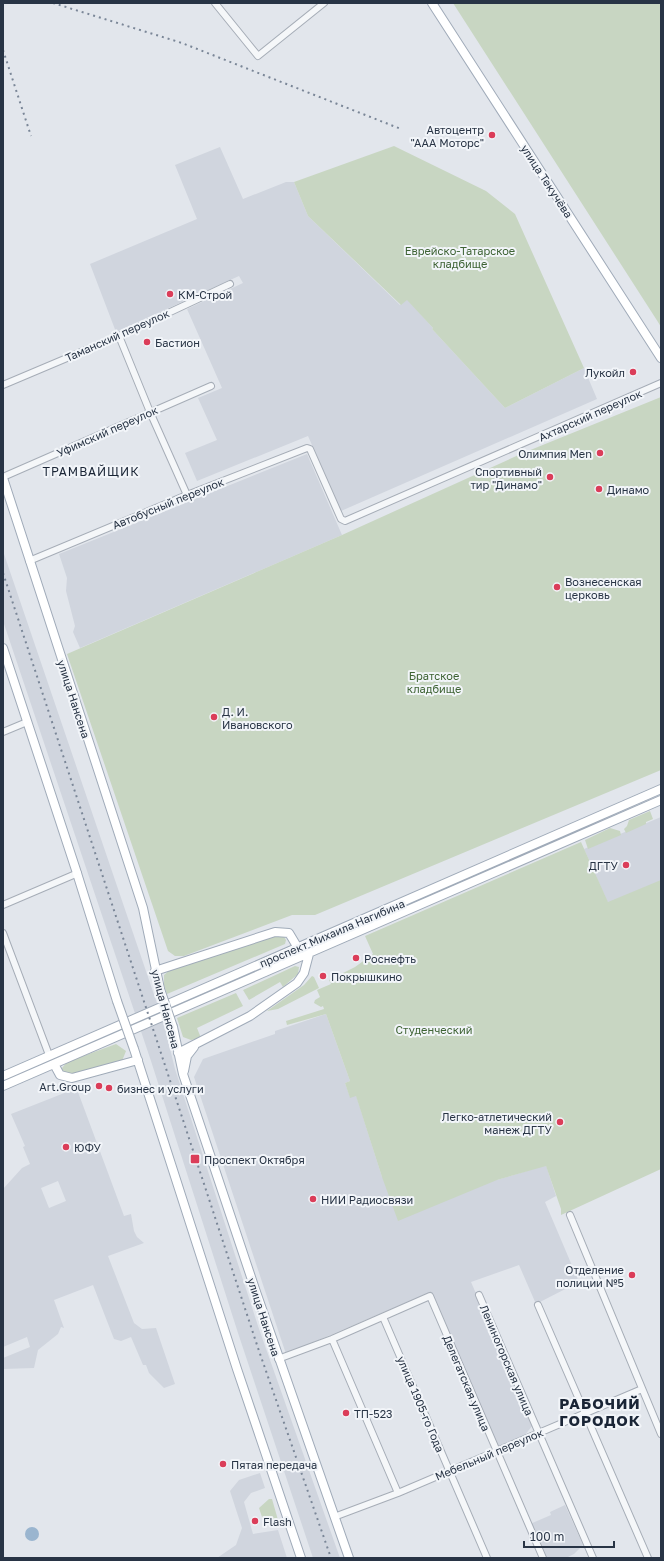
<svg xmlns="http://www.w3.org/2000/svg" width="664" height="1561" font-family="'Golos Text',sans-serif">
<rect width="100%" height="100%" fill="#e2e6ec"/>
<!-- built -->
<path fill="#d0d5de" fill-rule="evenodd" d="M220,147l23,52 43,-17h8l14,34 92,89 7,-6 26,29 -1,1 73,79 79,-40 13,31 -256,112 -33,-75 -111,45 -12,-28 32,-13 -19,-42 24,-10 -35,-79 56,-26 -4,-7 -123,56 -26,-68 107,-45 -22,-54z
M307,454l35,81 -262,113 -7,-16 2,-6 -9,-35 1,-13 -8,-24z
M3,551l161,473 11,45 83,257 82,232h-27l-75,-225 -87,-272 -148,-440z
M661,817v64l-53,22 -24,-54z
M326,1014l24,67 -5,2 5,14 6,-2 26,82 115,3 49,-15 10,31 -11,6 34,80 -43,22 -17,-39 -48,17 62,143 -9,11 -26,12 -67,-156 -145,62 -92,-277 9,-18 72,-25v-3z
M72,1090l2,4 4,-2 46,124 7,-2 3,17 3,6 7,6 -36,13 26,67 8,6 14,-1 19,56 -11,4 -15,-15 -3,-8h-3l-12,-28 -10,4 -7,-2 -21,-54 -39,15 10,28 -3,-1 -3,7 -20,16 -4,18 -31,1v-11l27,-11 -3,-10 -24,10v-158l19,-21 8,-4 -7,-17 2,-1 -14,-32zM58,1181l8,20 -17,7 -8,-20z
M260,1473l5,15 -14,5 -7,9 9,32 25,-4 9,28h-70l19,-13 6,-17 -12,-37 9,-11z
M565,1505l18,40 -9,9 -8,4h-21l-15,-34 21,-9 -1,-3z"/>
<!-- green -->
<path fill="#c8d6c2" d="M453,3h208v324l-3,-5z
M394,146l92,45 29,23 69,154 -79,40 -73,-79 1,-1 -26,-28 -6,5 -93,-89 -14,-34z
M661,397v373l-346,145h-23l-108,41h-9l-7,-5 -101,-297 275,-119 181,-82z
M650,811l3,8 -7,3v2l-20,9 -2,-4 3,-3 2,-6z
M610,828l10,3 1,4 -33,14 -3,-9z
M581,842l27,60 53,-22v289l-100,46v-6l-15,-43 -49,14 -99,41 -16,-44 -26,-81 -6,2 -5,-15 5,-2 -24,-67 -39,11 -1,-4 38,-12 -1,-3 -2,1 -7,-4 1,-3 5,-3 -3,-7 14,-6 -2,-4 26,-13 18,-13 -8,-18z
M278,934l5,1 3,5 -1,4 -118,50 -3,-8v-11l7,-6z
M295,966l4,1 -1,7 -15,13 -3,-5 -31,18 -6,-10z
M312,976l2,1 5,11 -41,21 -11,2 37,-26z
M236,993l7,13 -46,22 4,10 -10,2 -8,-3 -6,-19z
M116,1044l10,7 -4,10 -47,13h-8l-4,-2 -1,-4 5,-6z
M269,1499h3l6,21 -4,3h-10l-5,-15z"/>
<!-- water -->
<path fill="#9ab5cf" d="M25 1534a7 7 0 1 1 14 0a7 7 0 1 1-14 0Z"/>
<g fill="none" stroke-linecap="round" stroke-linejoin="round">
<!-- minor casing -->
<g stroke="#a6adb7" stroke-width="8">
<path id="minor" d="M215,3l43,53 66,-53
M119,336l31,76 37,83
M3,385l116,-49 111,-52
M3,477l208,-91
M29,561l158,-66 120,-47 3,1 31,70 4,2 316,-138
M3,732l24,-10
M3,905l75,-32
M3,933l46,122
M570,1215l91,219
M479,1295l114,263
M538,1305l110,253
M383,1317l104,241
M332,1339l66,154
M278,1359l54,-20 98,-43 113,262
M334,1517l64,-24 244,-104"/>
</g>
<!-- major casing -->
<g stroke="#a0abb9" stroke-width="10">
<path id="major" d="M432,3l229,355
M3,478l140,430 17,81
M3,648l73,222 41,131
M155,971l120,-39 14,1 9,15
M173,1027l10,47 72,215 94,269
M134,1049l103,320 64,189
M178,1053l72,-37 47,-33 7,-10 5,-19
M54,1064l6,11 12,3 66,-18
M184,1071l3,-15 7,-9
M3,1076l658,-287
M3,1086l658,-286"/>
</g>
<!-- minor -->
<use href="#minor" stroke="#f5f7f9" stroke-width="6"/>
<!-- major -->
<use href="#major" stroke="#fff" stroke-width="8"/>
<!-- rail -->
<path stroke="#7a8697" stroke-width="2" stroke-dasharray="2 4" stroke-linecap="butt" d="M53,3l129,40 219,86
M3,50l28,86
M3,573l255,775 73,210"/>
<!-- major-bridge casing -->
<g stroke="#a0abb9" stroke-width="10" stroke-linecap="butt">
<path id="major-bridge" d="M160,989l13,38
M117,1001l17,48"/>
</g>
<!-- major-bridge -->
<use href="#major-bridge" stroke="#fff" stroke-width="8"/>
</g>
<!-- markers -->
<g fill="#db3d59" stroke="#f2f5f9" stroke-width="1.5">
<circle cx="492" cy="135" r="4"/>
<circle cx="170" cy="294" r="4"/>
<circle cx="147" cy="342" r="4"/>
<circle cx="633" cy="372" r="4"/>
<circle cx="600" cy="453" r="4"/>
<circle cx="550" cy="477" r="4"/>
<circle cx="599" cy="489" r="4"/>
<circle cx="557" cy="587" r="4"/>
<circle cx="214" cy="717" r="4"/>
<circle cx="626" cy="865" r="4"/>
<circle cx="356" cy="958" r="4"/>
<circle cx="323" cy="976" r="4"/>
<circle cx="99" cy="1086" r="4"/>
<circle cx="109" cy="1088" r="4"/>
<circle cx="560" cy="1122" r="4"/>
<circle cx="66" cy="1147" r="4"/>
<rect x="190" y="1154" width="10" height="10" rx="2"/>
<circle cx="313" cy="1199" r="4"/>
<circle cx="632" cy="1275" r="4"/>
<circle cx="346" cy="1413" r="4"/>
<circle cx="223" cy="1464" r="4"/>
<circle cx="255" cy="1521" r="4"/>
</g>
<g text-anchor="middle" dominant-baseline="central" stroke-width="4" stroke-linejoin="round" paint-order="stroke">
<!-- poi labels -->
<g font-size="11" fill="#283445" stroke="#f2f5f9" text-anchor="start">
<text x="484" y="129" text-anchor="end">Автоцентр<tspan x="484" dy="13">"ААА Моторс"</tspan></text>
<text x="178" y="294">КМ-Строй</text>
<text x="155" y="342">Бастион</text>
<text x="625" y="372" text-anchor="end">Лукойл</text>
<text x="592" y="453" text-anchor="end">Олимпия Men</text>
<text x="542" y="471" text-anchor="end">Спортивный<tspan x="542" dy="13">тир "Динамо"</tspan></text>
<text x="607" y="489">Динамо</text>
<text x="565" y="581">Вознесенская<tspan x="565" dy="13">церковь</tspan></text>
<text x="222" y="711">Д. И.<tspan x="222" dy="13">Ивановского</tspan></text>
<text x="618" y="865" text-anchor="end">ДГТУ</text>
<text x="364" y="958">Роснефть</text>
<text x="331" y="976">Покрышкино</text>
<text x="91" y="1086" text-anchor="end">Art.Group</text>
<text x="117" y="1088">бизнес и услуги</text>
<text x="552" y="1116" text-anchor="end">Легко-атлетический<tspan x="552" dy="13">манеж ДГТУ</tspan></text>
<text x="74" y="1147">ЮФУ</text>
<text x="204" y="1159">Проспект Октября</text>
<text x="321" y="1199">НИИ Радиосвязи</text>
<text x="624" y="1269" text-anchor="end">Отделение<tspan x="624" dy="13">полиции №5</tspan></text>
<text x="354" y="1413">ТП-523</text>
<text x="231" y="1464">Пятая передача</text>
<text x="263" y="1521">Flash</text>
</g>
<!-- street labels -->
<g font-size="11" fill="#283445" stroke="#f2f5f9">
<text transform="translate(547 181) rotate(57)">улица Текучёва</text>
<text transform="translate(117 335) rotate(-24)">Таманский переулок</text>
<text transform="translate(590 415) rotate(-24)">Ахтарский переулок</text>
<text transform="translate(107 431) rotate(-24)">Уфимский переулок</text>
<text transform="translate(168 503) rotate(-22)">Автобусный переулок</text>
<text transform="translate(74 699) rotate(72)">улица Нансена</text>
<text transform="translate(332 933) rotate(-23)">проспект Михаила Нагибина</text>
<text transform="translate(166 1009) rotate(75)">улица Нансена</text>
<text transform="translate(264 1317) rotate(72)">улица Нансена</text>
<text transform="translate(507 1360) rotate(67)">Лениногорская улица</text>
<text transform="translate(467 1383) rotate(67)">Делегатская улица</text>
<text transform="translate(421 1404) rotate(67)">улица 1905-го Года</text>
<text transform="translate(489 1454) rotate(-23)">Мебельный переулок</text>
</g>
<!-- park labels -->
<g font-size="11" fill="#3e6334" stroke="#f2f5f9">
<text x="460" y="250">Еврейско-Татарское<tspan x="460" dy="13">кладбище</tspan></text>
<text x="434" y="675">Братское<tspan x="434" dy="13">кладбище</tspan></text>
<text x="434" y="1029">Студенческий</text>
</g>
<!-- neighbourhood labels -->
<g font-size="12" letter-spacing="1" fill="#1a2536" stroke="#f2f5f9">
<text x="91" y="471">ТРАМВАЙЩИК</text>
</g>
<!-- district labels -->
<g font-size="15" font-weight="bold" letter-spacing="1" fill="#1a2536" stroke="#f2f5f9">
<text x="600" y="1403">РАБОЧИЙ<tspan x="600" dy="17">ГОРОДОК</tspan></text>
</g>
</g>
<!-- border -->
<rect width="664" height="1561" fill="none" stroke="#283445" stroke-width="8"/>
<!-- scale -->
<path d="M524 1541v6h90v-6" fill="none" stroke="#283445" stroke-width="2"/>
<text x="530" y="1541" font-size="12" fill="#283445" stroke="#f2f5f9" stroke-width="3" paint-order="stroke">100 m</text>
</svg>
